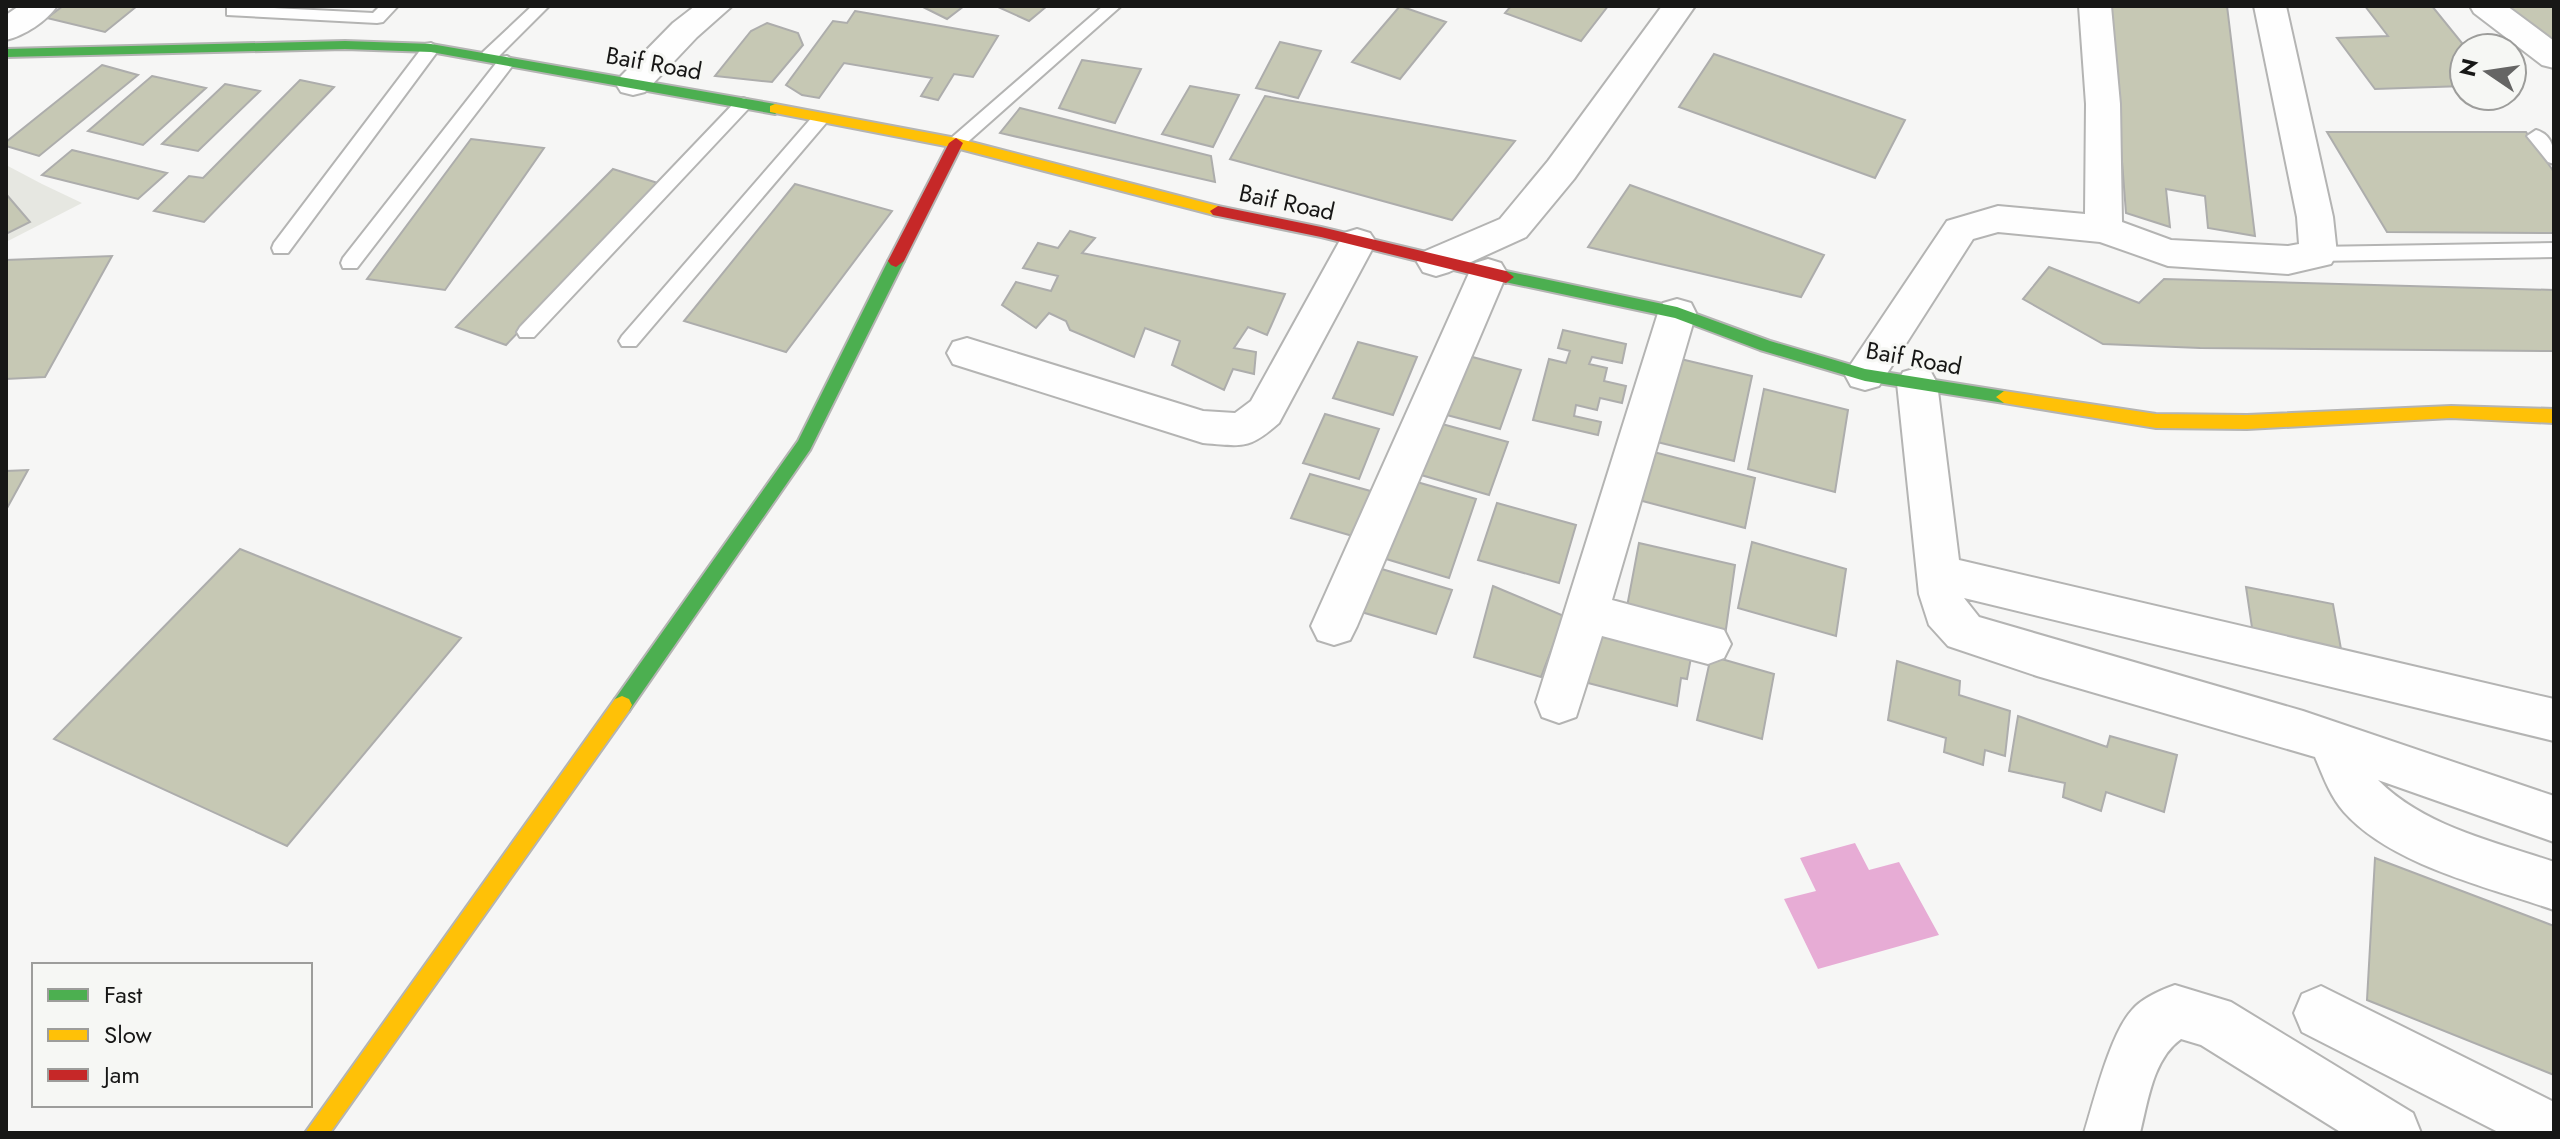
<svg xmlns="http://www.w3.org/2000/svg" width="2560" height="1139" font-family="Jost,sans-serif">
<rect width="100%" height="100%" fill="#f6f6f5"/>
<!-- built -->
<path fill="#e6e7e1" d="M6,165l36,19 40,19 -76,39z"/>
<!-- water -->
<path fill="#e7acd5" d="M1855,843l14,27 30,-8 40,73 -121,34 -34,-70 32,-8 -16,-33z"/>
<!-- building -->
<path fill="#c6c8b4" stroke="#adadac" stroke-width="2" d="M63,6h74l-32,26 -58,-14z
M921,6h43l-17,13z
M996,6h51l-18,15z
M1400,6l46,16 -46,57 -48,-17z
M1511,6h97l-27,35 -76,-28z
M2110,6h117l28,230 -47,-8 -3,-32 -39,-7 4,38 -44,-14z
M2365,6h67l34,42 -2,10h-5l5,7v21l-89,3 -38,-51 51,-2z
M2501,6h53v36z
M855,11l143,25 -25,41 -19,-3 -16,26 -17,-4 11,-18 -88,-15 -25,35 -17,-3 -16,-10 47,-64 14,2z
M767,23l31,10 5,12 -31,37 -57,-6 36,-45z
M1280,42l41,9 -23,47 -42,-10z
M1714,54l191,66 -30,58 -196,-71z
M1082,60l59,9 -26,54 -56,-15z
M102,65l36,10 -99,81 -33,-10v-4z
M152,76l54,12 -63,57 -55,-14z
M300,80l34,7 -130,135 -50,-11 35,-35 14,2z
M225,84l35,7 -62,60 -36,-7z
M1190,86l49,9 -26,52 -51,-13z
M1265,96l250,45 -63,79 -222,-61z
M1020,108l191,48 4,26 -215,-49z
M2327,132h199l28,40v61l-167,-1z
M471,139l73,9 -99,142 -78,-11z
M72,150l95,23 -29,26 -96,-24z
M613,169l48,15 -155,161 -50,-18z
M795,184l97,27 -106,141 -102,-31z
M1630,185l194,70 -23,42 -213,-50z
M6,194l24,28 -24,12z
M1070,231l25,7 -13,15 203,41 -18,41 -19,-8 -14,21 22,4 -2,22 -21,-5 -9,21 -52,-25 8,-24 -35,-13 -11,29 -64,-27 -4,-9 -17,-8 -13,15 -34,-23 14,-23 35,9 7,-15 -35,-8 15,-25 20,5z
M112,256l-67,121 -39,2v-119z
M2049,267l90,36 25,-24 390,11v61l-354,-3 -97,-4 -80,-45z
M1563,330l63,14 -4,19 -30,-6 -3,7 18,4 -3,13 22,5 -4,17 -22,-5 -3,12 -21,-5 -2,11 27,6 -3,13 -65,-15 16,-61 17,4 4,-12 -12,-3z
M1358,342l59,15 -24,58 -60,-17z
M1465,355l56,15 -21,59 -57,-15z
M1668,356l84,20 -18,85 -89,-22z
M1764,389l84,21 -13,82 -87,-23z
M1325,414l54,15 -20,50 -56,-16z
M1431,421l77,21 -19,53 -78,-23z
M1642,449l113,29 -10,50 -114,-30z
M28,470l-22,40v-39z
M1310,474l64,18 -18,45 -65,-19z
M1403,478l73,21 -27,79 -76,-23z
M1497,503l79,22 -17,58 -81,-23z
M1752,542l94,27 -10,67 -98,-28z
M1639,543l96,22 -10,71 -99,-24z
M240,549l221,89 -174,208 -233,-107z
M1375,567l77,23 -16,44 -78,-23z
M1493,586l71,30 -23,61 -67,-20z
M2246,587l87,17 11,62 -89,-18z
M1623,631l69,21 -5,27 -6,-1 -4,28 -89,-23 9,-48 24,6z
M1711,656l63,18 -12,65 -65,-19z
M1897,661l63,20 -1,14 51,16 -5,45 -20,-6 -2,15 -39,-13 2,-14 -58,-18z
M2018,716l89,31 3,-11 67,19 -13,57 -58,-20 -5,19 -38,-14 2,-14 -56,-12z
M2375,858l179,68v149l-187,-75z"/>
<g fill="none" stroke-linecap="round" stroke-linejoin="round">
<!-- lane casing -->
<g stroke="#b4b4b3" stroke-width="4">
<path id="lane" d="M235,6l138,7 7,-7h18l-15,16 -6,1 -150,-8v-8z
M532,6h17l-54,54h-12l-2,-4 2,-4z
M1103,6h18l-159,141h-12l-3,-4 3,-4z
M431,43l8,5 -2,4 -149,201h-14l-2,-5 2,-5 151,-199z
M507,56l8,5 -2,4 -156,203h-14l-2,-5 2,-5 158,-201z
M743,98l6,2 3,4 -3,4 -215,229h-14l-3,-5 3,-5 217,-227z
M820,113l6,2 3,4 -3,4 -190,223h-14l-3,-5 3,-5 192,-221z
M2536,130c17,5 18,19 18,34l-6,-2 -21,-26z
M2554,243v14l-239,4 -9,-7 9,-7z"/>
</g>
<!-- street casing -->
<g stroke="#b4b4b3" stroke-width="4">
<path id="street" d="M19,6h38c-10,15 -33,30 -51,34v-25z
M695,6h37l-35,31 -52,55 -12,3 -12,-3 -5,-8 5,-8 52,-53z
M1662,6h33l-121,173 -48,58 -77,35 -13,4 -13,-4 -6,-10 6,-10 77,-33 48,-58z
M2079,6h32l9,98 2,118 49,18 117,6 11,-2 -2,-27 -43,-211h32l47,211 4,37 -6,10 -43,10 -120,-8 -68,-24 -102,-10 -25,7 -94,147 -14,4 -14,-4 -6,-11 6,-11 96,-143 51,-15 87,8 1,-110z
M2470,6h37l47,35v27l-12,-3 -68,-52z
M1357,229l13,4 6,9 -97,181c-31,27 -36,23 -76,20l-250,-79 -6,-11 6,-11 14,-4 236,73 32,2 16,-12 93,-168z
M1488,259l13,4 6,10 -150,353 -7,14 -16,5 -16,-5 -7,-14 158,-353 6,-10z
M1677,299l14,4 5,10 -84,287 112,30 7,14 -7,14 -16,6 -106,-28 -26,81 -17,6 -17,-6 -6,-15 122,-389 5,-10z
M1917,368l14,4 6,11 22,177 595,139v42l-590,-143 15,19 324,94 251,85v46l-176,-62c47,47 115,61 176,82v48c-66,-23 -163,-45 -210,-98 -14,-16 -21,-36 -29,-55l-278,-81 -89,-30 -19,-21 -10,-31 -22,-211 6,-11z
M2175,985l56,17 182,111 8,20h-79l-141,-88 -20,-6c-28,20 -33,62 -41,94h-56c10,-32 26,-99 48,-123 10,-12 29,-20 43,-25z
M2321,986l233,116v31h-54l-198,-101 -8,-19 8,-19z"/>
</g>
<!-- fast casing -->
<g stroke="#b4b4b3" stroke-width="4">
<path id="fast" d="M345,41l86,3 344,60 7,5 -7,5 -344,-62 -86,-3 -339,8v-8z
M896,255l8,6 -94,189 -181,261 -7,3 -7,-3 -3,-6 3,-6 183,-258 90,-180z
M1506,271l171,36 93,34 95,28 139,22 8,6 -8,6 -139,-22 -105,-31 -85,-32 -175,-37 -2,-4z"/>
</g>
<!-- slow casing -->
<g stroke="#b4b4b3" stroke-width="4">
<path id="slow" d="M775,104l181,34 262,68 8,5 -8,5 -262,-68 -186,-36v-6z
M2004,391l152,23 91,1 204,-9 103,3v14l-103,-5 -204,11 -91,-1 -152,-25 -8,-6z
M622,696l7,3 3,6 -3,6 -299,422h-25l310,-434z"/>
</g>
<!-- jam casing -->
<g stroke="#b4b4b3" stroke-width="4">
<path id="jam" d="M956,138l7,5 -59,118 -8,6 -5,-2 -3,-4 61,-118z
M1218,206l103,21 185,44 8,6 -8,6 -185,-46 -108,-22 -3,-4z"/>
</g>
<!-- lane -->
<use href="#lane" fill="#fefefe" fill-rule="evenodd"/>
<!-- street -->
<use href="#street" fill="#fefefe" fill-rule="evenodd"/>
<!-- fast -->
<use href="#fast" fill="#4caf50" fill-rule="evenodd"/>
<!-- slow -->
<use href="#slow" fill="#ffc107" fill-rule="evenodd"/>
<!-- jam -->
<use href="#jam" fill="#c62828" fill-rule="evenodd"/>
</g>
<g text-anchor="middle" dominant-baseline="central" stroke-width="6" stroke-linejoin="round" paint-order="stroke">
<!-- street labels -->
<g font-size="24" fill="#171716" stroke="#f6f7f4">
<text transform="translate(654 63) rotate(10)">Baif Road</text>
<text transform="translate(1287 202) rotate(12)">Baif Road</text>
<text transform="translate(1914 358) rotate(10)">Baif Road</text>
</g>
</g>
<!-- border -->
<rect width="2560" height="1139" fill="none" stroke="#171716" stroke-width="16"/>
<!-- legend -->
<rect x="32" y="963" width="280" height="144" fill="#f6f7f4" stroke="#9d9d9b" stroke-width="2"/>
<rect x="48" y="989" width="40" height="12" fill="#4caf50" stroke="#9d9d9b" stroke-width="2"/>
<text x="104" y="1003" font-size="24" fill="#171716">Fast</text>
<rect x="48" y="1029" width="40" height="12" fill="#ffc107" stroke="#9d9d9b" stroke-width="2"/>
<text x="104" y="1043" font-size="24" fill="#171716">Slow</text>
<rect x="48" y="1069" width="40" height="12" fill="#c62828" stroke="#9d9d9b" stroke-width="2"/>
<text x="104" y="1083" font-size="24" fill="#171716">Jam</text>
<!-- north arrow -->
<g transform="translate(2488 72) rotate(283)"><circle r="38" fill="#f6f7f4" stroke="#9d9d9b" stroke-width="2"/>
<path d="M0-6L14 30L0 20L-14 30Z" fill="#656564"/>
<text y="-12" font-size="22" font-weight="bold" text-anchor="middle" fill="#171716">N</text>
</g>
</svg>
